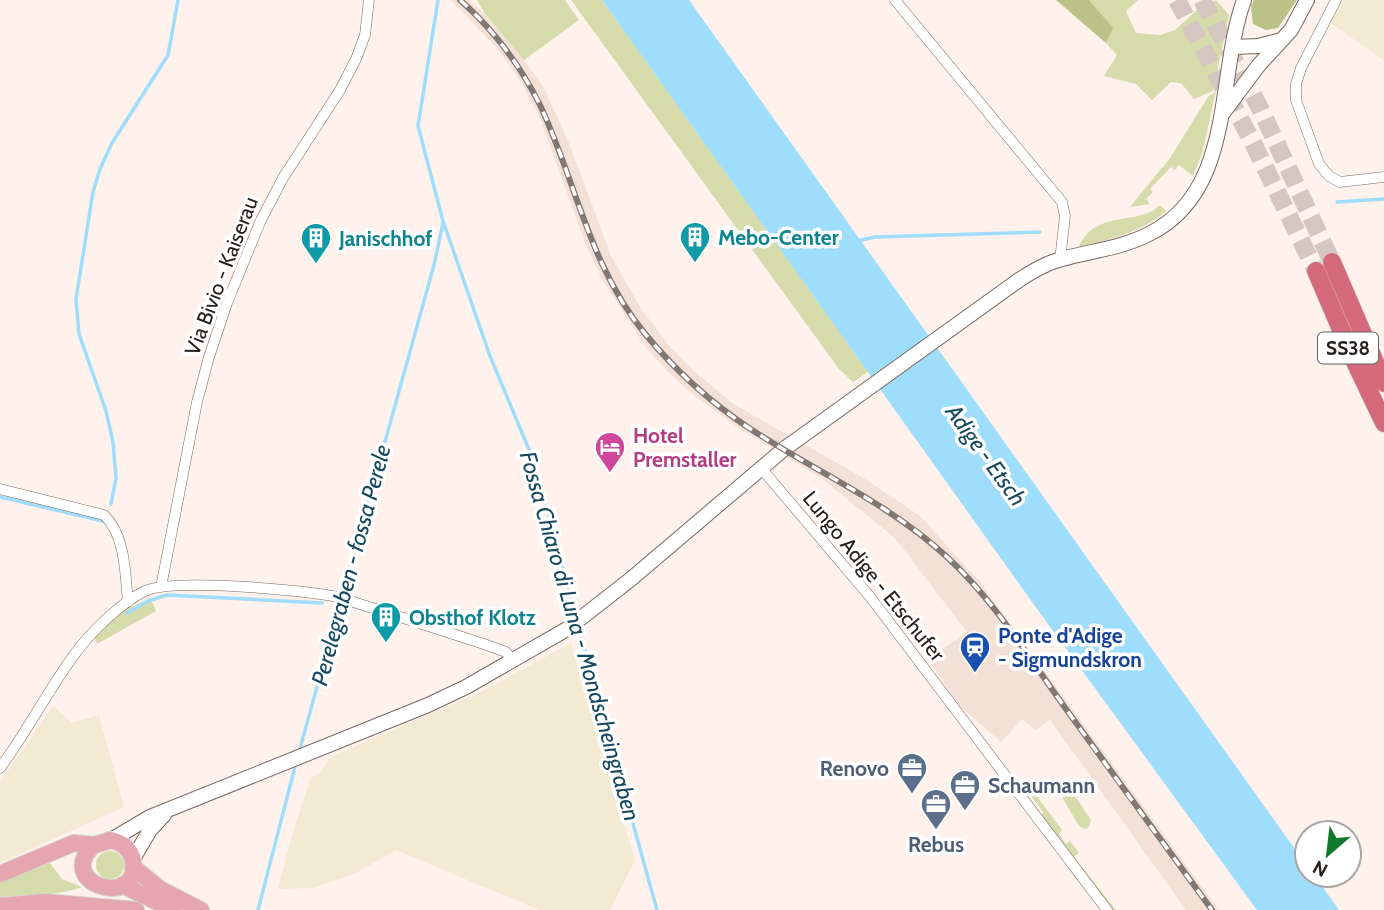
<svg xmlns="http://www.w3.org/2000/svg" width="1384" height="910" font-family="Cabin,sans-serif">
<rect width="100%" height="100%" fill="#fff1eb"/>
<!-- built -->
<path fill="#f3e1d7" d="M451,0h17l18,15 38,45 20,28 25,55 42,113 31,54 29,38 25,25 39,32 130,74 55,37 59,65 240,329h-33l-136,-190 -15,10 -13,-11 -21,23 -41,-36 -32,-47 39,-27 -72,-94 -74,-60 -82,-50 -43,-31 -28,-25 -23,-26 -42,-65 -17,-36 -47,-129 -20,-37 -22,-31z"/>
<!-- industrial -->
<path fill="#f3ead4" d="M1343,0h41v61l-53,-38z
M571,643l64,217 -25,50h-71l-143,-60 -38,22 -44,16 -36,1 14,-54 19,-58 8,-2 11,-18 149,-64z
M53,706l19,17 27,-8 25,92 -124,56v-81z"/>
<!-- green -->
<path fill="#d5dbaa" d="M477,0h88l14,20 -55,40 -38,-45z
M571,0h31l266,372 -15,10 -14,-13z
M1089,0h49l-12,11 10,22 24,2 15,-5 22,-20 19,-10 13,15 -16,76 -19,8 -13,-16 -10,-1 -19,18 -16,-16 -32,-8 13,-21 -11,-12 6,-15z
M1216,91l-14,63 -9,22 -14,-11 -4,5 -4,-3 -21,22 3,3 -7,7 4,5 -20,3 40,-49 38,-61z
M1160,205l6,6c-25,22 -56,28 -87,36 15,-38 62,-21 81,-42z
M150,598l6,13 -59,33 -3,-8 35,-31 3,2z
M1029,786l33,44 -3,4 7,10 4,-3 9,12 -5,4 42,53h-6l-71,-93 5,-4 -18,-24z
M1069,791l4,2 18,27 -2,7 -4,2 -6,-3 -16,-27v-5z
M96 865a14 14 0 1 1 28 0a14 14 0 1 1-28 0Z
M50,863l12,16 20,8c-26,10 -55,7 -82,10v-15z"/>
<!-- forest -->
<path fill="#bbc288" d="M1056,0h33l24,28 -7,15z
M1254,0h43l-19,28 -12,2 -13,-6 -2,-18z"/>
<!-- water -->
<path fill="#9eddfc" d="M602,0h87l618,866v9h7l25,35h-82l-217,-297z"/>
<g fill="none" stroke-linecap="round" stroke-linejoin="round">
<!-- stream -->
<path stroke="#9eddfc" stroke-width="3.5" d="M438,0l-20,126 25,95 47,135 45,108 41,154
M1337,202l47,-3
M857,241l18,-4 165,-5
M0,497l103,24
M111,504l5,-26 -3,-36 -7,-31 -27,-77 -3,-35 17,-107 7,-23 12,-26 56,-88 10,-55
M127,613l21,-12 19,-6 155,8
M578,625l79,285
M299,752l135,-487 9,-42
M258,910l38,-147"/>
<!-- highway-tunnel -->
<path stroke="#d4c7c2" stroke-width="18" stroke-dasharray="18 9" stroke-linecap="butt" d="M1177,0l75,141 64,130
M1202,0l59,110 71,152"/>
<!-- street casing -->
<g stroke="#766861" stroke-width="11">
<path id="street" d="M895,0l167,202 3,14 -5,44
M1336,0l-35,68 -5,16v16l23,64 10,12 11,6 44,-5
M761,468l110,130 236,312
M0,489l104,26c22,21 21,59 24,87
M161,587l36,-185 12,-45 18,-54 34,-83 22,-42 57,-88 16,-31 9,-24 4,-35
M0,768c27,-36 47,-76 74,-113 15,-21 47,-53 71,-64 28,-13 159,-1 193,6l143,46 25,9 6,8"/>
</g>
<!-- secondary casing -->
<g stroke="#766861" stroke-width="16">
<path id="secondary" d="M1233,47l25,-1 24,-6
M1223,113l35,-47 33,-36 16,-30
M111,840l39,-23 278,-112 38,-18 101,-58 64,-50 153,-130 235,-169c14,-9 27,-17 43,-21 29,-8 60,-11 87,-25 87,-43 67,-157 95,-234
M133,859l17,-29 14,-15"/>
</g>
<!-- primary casing -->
<g stroke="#d4d2d2" stroke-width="18">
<path id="primary" d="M133,867l27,22 41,21
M0,874l74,-31 20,2 17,-5c12,3 20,9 22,21 8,49 -81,23 -39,-16
M122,885l52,25
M0,906l45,-4 91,8"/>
</g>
<!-- highway casing -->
<g stroke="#d4d2d2" stroke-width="19">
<path id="highway" d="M1332,262l52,121
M1316,271l38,89 30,63"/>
</g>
<!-- street -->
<use href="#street" stroke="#fff" stroke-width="10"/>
<!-- secondary -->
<use href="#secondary" stroke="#fff" stroke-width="14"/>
<!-- primary -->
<use href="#primary" stroke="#e5a6af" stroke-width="16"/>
<!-- highway -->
<use href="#highway" stroke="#d46a7a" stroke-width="18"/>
<!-- rail casing -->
<g stroke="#817773" stroke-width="6">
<path id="rail" d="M460,0c33,29 60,65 80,105 37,79 49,161 106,230 30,36 64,67 103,93 65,43 140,75 198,129 47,43 82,101 119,152 48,67 97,134 146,201"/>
</g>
<!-- rail -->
<use href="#rail" stroke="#fff" stroke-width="3.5" stroke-dasharray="10" stroke-linecap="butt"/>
</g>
<!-- icons -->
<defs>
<g id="building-pin" transform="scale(1.575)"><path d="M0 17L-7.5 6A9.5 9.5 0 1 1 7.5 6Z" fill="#0f9aa8" stroke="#fff"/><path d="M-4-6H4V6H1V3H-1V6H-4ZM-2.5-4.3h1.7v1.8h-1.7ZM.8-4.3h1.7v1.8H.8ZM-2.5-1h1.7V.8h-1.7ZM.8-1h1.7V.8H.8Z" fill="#fff"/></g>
<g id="hotel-pin" transform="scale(1.575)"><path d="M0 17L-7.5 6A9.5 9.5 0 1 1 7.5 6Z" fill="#d1479c" stroke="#fff"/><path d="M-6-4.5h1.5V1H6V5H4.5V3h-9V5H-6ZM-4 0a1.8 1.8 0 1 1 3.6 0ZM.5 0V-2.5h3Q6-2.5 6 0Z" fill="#fff"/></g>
<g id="station-pin" transform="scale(1.575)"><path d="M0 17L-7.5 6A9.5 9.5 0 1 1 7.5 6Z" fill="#1a4fb4" stroke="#fff"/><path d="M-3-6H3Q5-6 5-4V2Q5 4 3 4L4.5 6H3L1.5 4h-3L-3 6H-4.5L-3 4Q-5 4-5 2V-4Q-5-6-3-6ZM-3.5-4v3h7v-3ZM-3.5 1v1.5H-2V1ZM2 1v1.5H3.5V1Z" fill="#fff"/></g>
<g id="office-pin" transform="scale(1.575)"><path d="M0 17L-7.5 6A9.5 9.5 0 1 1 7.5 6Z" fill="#5c6f8a" stroke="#fff"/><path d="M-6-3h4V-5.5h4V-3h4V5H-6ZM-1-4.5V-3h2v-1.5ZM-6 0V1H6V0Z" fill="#fff"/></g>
</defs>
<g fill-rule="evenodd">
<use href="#building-pin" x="695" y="237"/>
<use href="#building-pin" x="316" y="238"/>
<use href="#hotel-pin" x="610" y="447"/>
<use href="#building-pin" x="386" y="617"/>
<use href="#station-pin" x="975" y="647"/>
<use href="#office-pin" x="912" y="768"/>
<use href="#office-pin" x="965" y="785"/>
<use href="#office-pin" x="936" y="804"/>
</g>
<g text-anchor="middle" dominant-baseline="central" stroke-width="7" stroke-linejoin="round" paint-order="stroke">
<!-- shield labels -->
<rect fill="#fff" stroke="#676361" stroke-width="2" x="1318" y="332.5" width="60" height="31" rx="5"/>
<g font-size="19" font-weight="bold" fill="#26201d">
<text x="1348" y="348">SS38</text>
</g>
<!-- culture labels -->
<g font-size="21" font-weight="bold" fill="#0d838f" stroke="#fff" text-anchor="start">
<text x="718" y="237">Mebo-Center</text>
<text x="339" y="238">Janischhof</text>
<text x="409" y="617">Obsthof Klotz</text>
</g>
<!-- street labels -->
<g font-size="21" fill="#26201d" stroke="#fff">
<text transform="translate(221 276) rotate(-69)">Via Bivio - Kaiserau</text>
<text transform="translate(874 576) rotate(51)">Lungo Adige - Etschufer</text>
</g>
<!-- hotel labels -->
<g font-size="21" font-weight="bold" fill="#b23c85" stroke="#fff" text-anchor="start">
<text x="633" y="435">Hotel<tspan x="633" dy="24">Premstaller</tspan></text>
</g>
<!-- transit labels -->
<g font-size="21" font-weight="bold" fill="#164399" stroke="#fff" text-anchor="start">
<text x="998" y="635">Ponte d'Adige<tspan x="998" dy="24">- Sigmundskron</tspan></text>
</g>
<!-- service labels -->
<g font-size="21" font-weight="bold" fill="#4e5e75" stroke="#fff" text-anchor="end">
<text x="889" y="768">Renovo</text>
<text x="988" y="785" text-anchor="start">Schaumann</text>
<text x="936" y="844" text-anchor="middle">Rebus</text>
</g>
<!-- water labels -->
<g font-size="23" font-style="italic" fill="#16495f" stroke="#fff">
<text transform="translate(986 455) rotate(54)">Adige - Etsch</text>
<text transform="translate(351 565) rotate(-75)">Perelegraben - fossa Perele</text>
<text transform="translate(580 636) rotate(74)">Fossa Chiaro di Luna - Mondscheingraben</text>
</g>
</g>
<!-- north arrow -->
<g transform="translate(1328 854) rotate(208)"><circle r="33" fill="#ffffff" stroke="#a8a6a5" stroke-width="2"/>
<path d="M0-5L12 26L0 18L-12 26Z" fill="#11792c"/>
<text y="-10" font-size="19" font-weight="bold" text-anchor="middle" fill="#26201d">N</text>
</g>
</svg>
